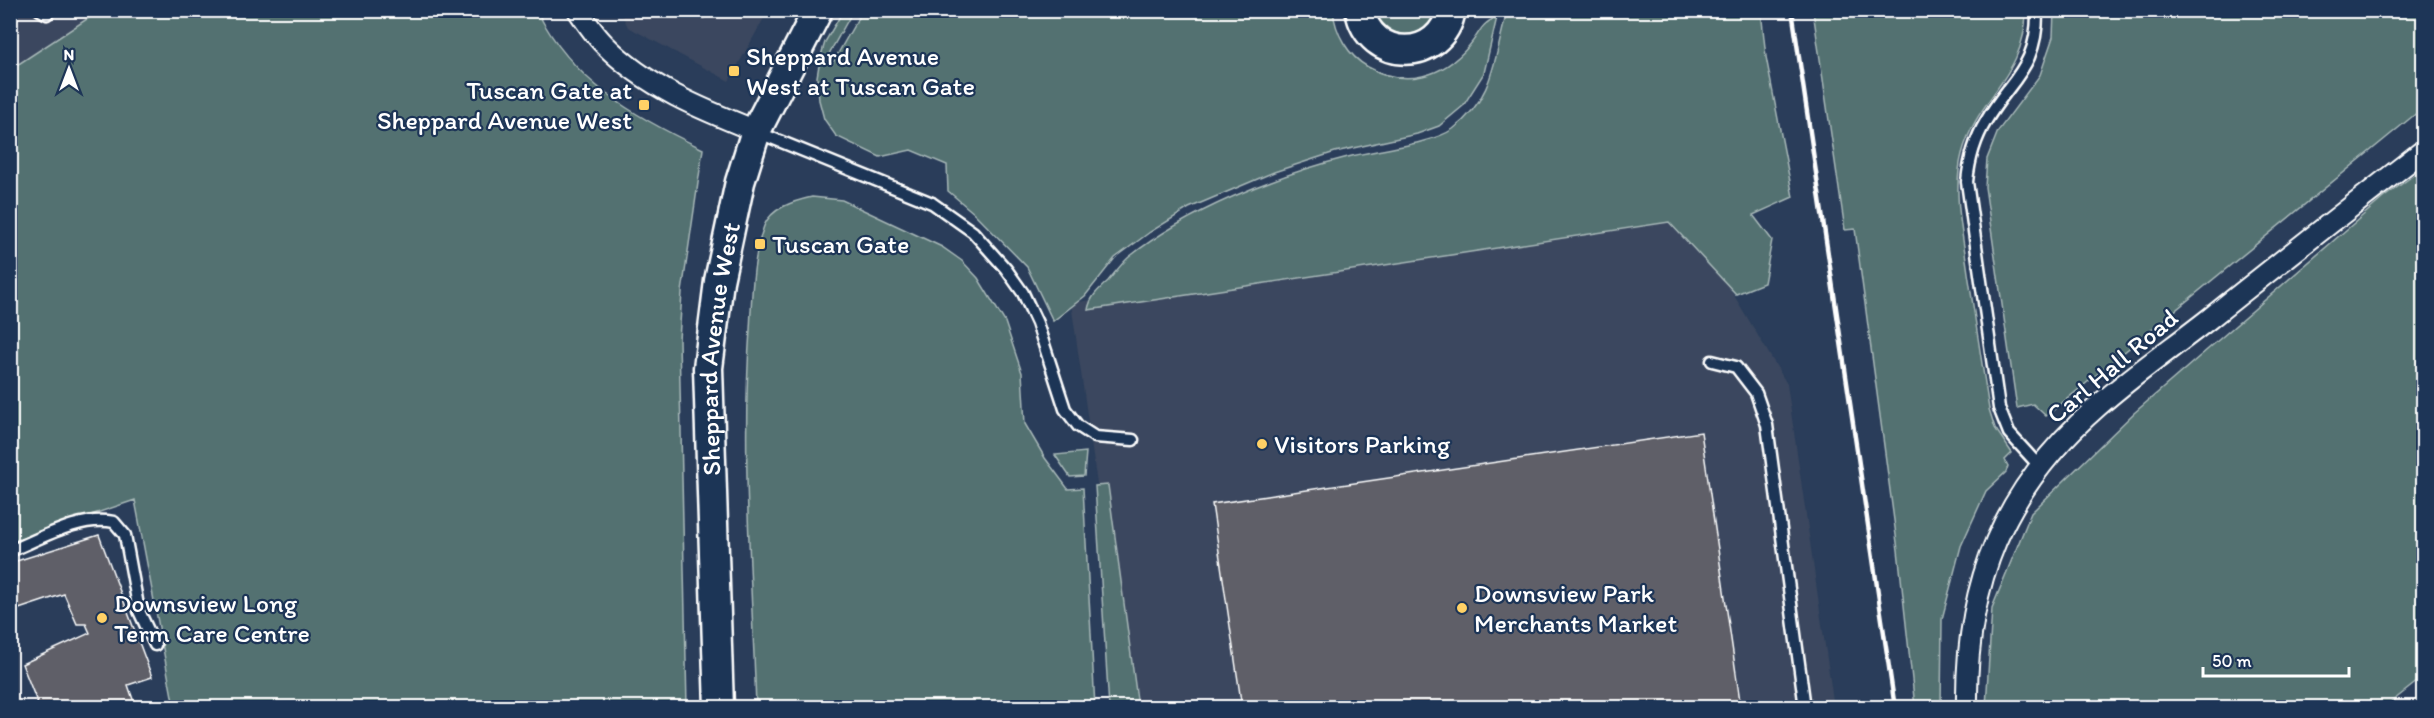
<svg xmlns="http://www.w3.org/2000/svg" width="2434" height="718" font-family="Itim,sans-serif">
<rect width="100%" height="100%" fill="#2a3d5a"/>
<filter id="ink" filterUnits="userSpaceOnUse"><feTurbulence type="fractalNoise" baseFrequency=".0167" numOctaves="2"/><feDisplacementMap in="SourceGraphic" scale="12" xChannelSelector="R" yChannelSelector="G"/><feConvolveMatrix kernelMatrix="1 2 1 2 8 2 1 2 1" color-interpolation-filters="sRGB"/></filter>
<g filter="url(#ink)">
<!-- built -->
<path fill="#3a475e" d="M11,11h88l-88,58z
M620,11h148l-39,70 -101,-54z
M1683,210l104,174 47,323h-705l-58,-404z"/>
<!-- green -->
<path fill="#527171" stroke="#a8b8b8" stroke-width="1.5" d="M1333,10c2,23 15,46 35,57 37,21 75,10 101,-21 12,-14 10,-21 28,-29l-13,56 -21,33 -24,20 -22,8 -82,18 -61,20 -85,36 -39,24 -35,26 -30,38 -32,25 -26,-54 -52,-53 -27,-23 -1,-26 -36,-15 -31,7 -44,-21 -12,-17 -5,-19 -2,-23 3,-18 5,-17 18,-31h10l-28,50 7,3 30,-53z
M99,11h438c36,71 96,105 166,138l-21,143 -3,48 8,367h-513l-39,-207 -124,42v-473z
M1375,11h62c-1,3 -3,9 -6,13 -17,22 -48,9 -56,-13z
M1515,11h246l5,46 27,140 -40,18 19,25 -8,43 -28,11 -67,-72 -581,88c2,-13 10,-20 20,-29 7,-8 13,-17 21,-24 58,-46 147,-82 219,-100 27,-7 84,-13 105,-28 40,-30 41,-69 53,-113l2,-3z
M1813,11h213c-1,67 -49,85 -64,143 -10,38 1,81 6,119 7,45 14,91 21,136l6,19 17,25 -7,7 3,6 -2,6 -20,19 -25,55 -19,73 -1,88h-26l-17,-157 -43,-321 -10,1z
M2054,11h369l1,96 -378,309 -13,-12 -16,4 -32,-221 2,-28 11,-28 42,-56 13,-38z
M2423,168v509l-38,30h-399l6,-99 39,-95 103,-100 249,-215z
M812,197l30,3 100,47 20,14 16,17 27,44 17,51 3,51 20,34 23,31 15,-1 12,219h-339c-4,-125 -15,-252 -6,-377 2,-34 2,-71 14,-104 7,-18 30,-25 48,-29z
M1086,452l-2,24 -14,1 -15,-22z
M1108,485l30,222h-29l-14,-221z"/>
<!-- building -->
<path fill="#5e5f68" stroke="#fff" stroke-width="1.5" d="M701,10h26l-24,8z
M1701,432l40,276h-499l-30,-204z
M99,535l53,142 -24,8 8,23h-99l2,-1 -17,-43 68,-31 -4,-9h-9l-13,-30 -54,18v-49z"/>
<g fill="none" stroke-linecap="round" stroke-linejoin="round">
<!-- lane casing -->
<g stroke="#fff" stroke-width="15">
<path id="lane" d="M40,10l7,4 4,-4
M2037,10c1,58 -26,68 -51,111 -11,18 -17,40 -19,61l32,226 10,25 31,34
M757,132l175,71 41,29 33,37 17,24 14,30 28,86 13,17 17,11 38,3
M1712,361l24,6 20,26 11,32 38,283
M10,551c32,-13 70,-36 104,-29l11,13 14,76 16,34
M2420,708l4,-3"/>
</g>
<!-- street casing -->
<g stroke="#fff" stroke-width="24">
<path id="street" d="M578,10c8,12 16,24 26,34 42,43 97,65 152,87
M1967,708c-2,-126 36,-219 131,-302 35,-31 74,-58 111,-87 71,-57 143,-113 215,-169"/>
</g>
<!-- secondary casing -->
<g stroke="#fff" stroke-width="33">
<g id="secondary">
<path d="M1360,10c9,53 82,53 91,0"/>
<path id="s1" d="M719,708l-11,-340 11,-87 21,-99 16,-51 62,-121"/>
</g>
</g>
<!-- lane -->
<use href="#lane" stroke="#1d3557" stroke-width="10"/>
<!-- street -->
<use href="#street" stroke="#1d3557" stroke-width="20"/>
<!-- secondary -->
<use href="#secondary" stroke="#1d3557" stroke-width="28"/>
<!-- rail -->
<path stroke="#fff" stroke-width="4.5" d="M1792,10l103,698"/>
</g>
</g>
<!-- markers -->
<g fill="#ffd166" stroke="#1d3557" stroke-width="2">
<rect x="728" y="65" width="12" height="12" rx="3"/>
<rect x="638" y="99" width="12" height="12" rx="3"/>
<rect x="754" y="238" width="12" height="12" rx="3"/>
<circle cx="1262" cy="444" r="6"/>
<circle cx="1462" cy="608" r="6"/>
<circle cx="102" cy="618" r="6"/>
</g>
<g text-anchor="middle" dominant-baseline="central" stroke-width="4.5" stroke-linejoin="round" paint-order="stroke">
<!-- poi labels -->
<g font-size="26" fill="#fff" stroke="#1d3557" text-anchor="start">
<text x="746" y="56">Sheppard Avenue<tspan x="746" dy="30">West at Tuscan Gate</tspan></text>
<text x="632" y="90" text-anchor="end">Tuscan Gate at<tspan x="632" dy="30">Sheppard Avenue West</tspan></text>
<text x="772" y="244">Tuscan Gate</text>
<text x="1274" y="444">Visitors Parking</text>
<text x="1474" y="593">Downsview Park<tspan x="1474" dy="30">Merchants Market</tspan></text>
<text x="114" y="603">Downsview Long<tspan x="114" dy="30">Term Care Centre</tspan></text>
</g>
<!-- street labels -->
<g font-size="26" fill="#fff" stroke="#1d3557">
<text stroke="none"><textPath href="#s1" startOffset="360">Sheppard Avenue West</textPath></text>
<text transform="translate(2112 366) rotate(-40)">Carl Hall Road</text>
</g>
</g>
<!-- margin -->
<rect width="2434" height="718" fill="none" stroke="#1d3557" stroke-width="36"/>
<rect x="18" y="18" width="2398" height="682" fill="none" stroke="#fff" stroke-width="2" filter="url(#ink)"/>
<!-- north arrow -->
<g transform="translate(69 69)" stroke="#1d3557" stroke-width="4.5" paint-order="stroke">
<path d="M0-4.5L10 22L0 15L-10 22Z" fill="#ffffff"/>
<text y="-9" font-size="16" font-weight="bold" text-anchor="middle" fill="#ffffff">N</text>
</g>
<!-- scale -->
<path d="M2203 667v9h146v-9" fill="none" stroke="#ffffff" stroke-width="3"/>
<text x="2212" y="667" font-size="18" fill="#ffffff" stroke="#1d3557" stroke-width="4.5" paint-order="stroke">50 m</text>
</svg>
